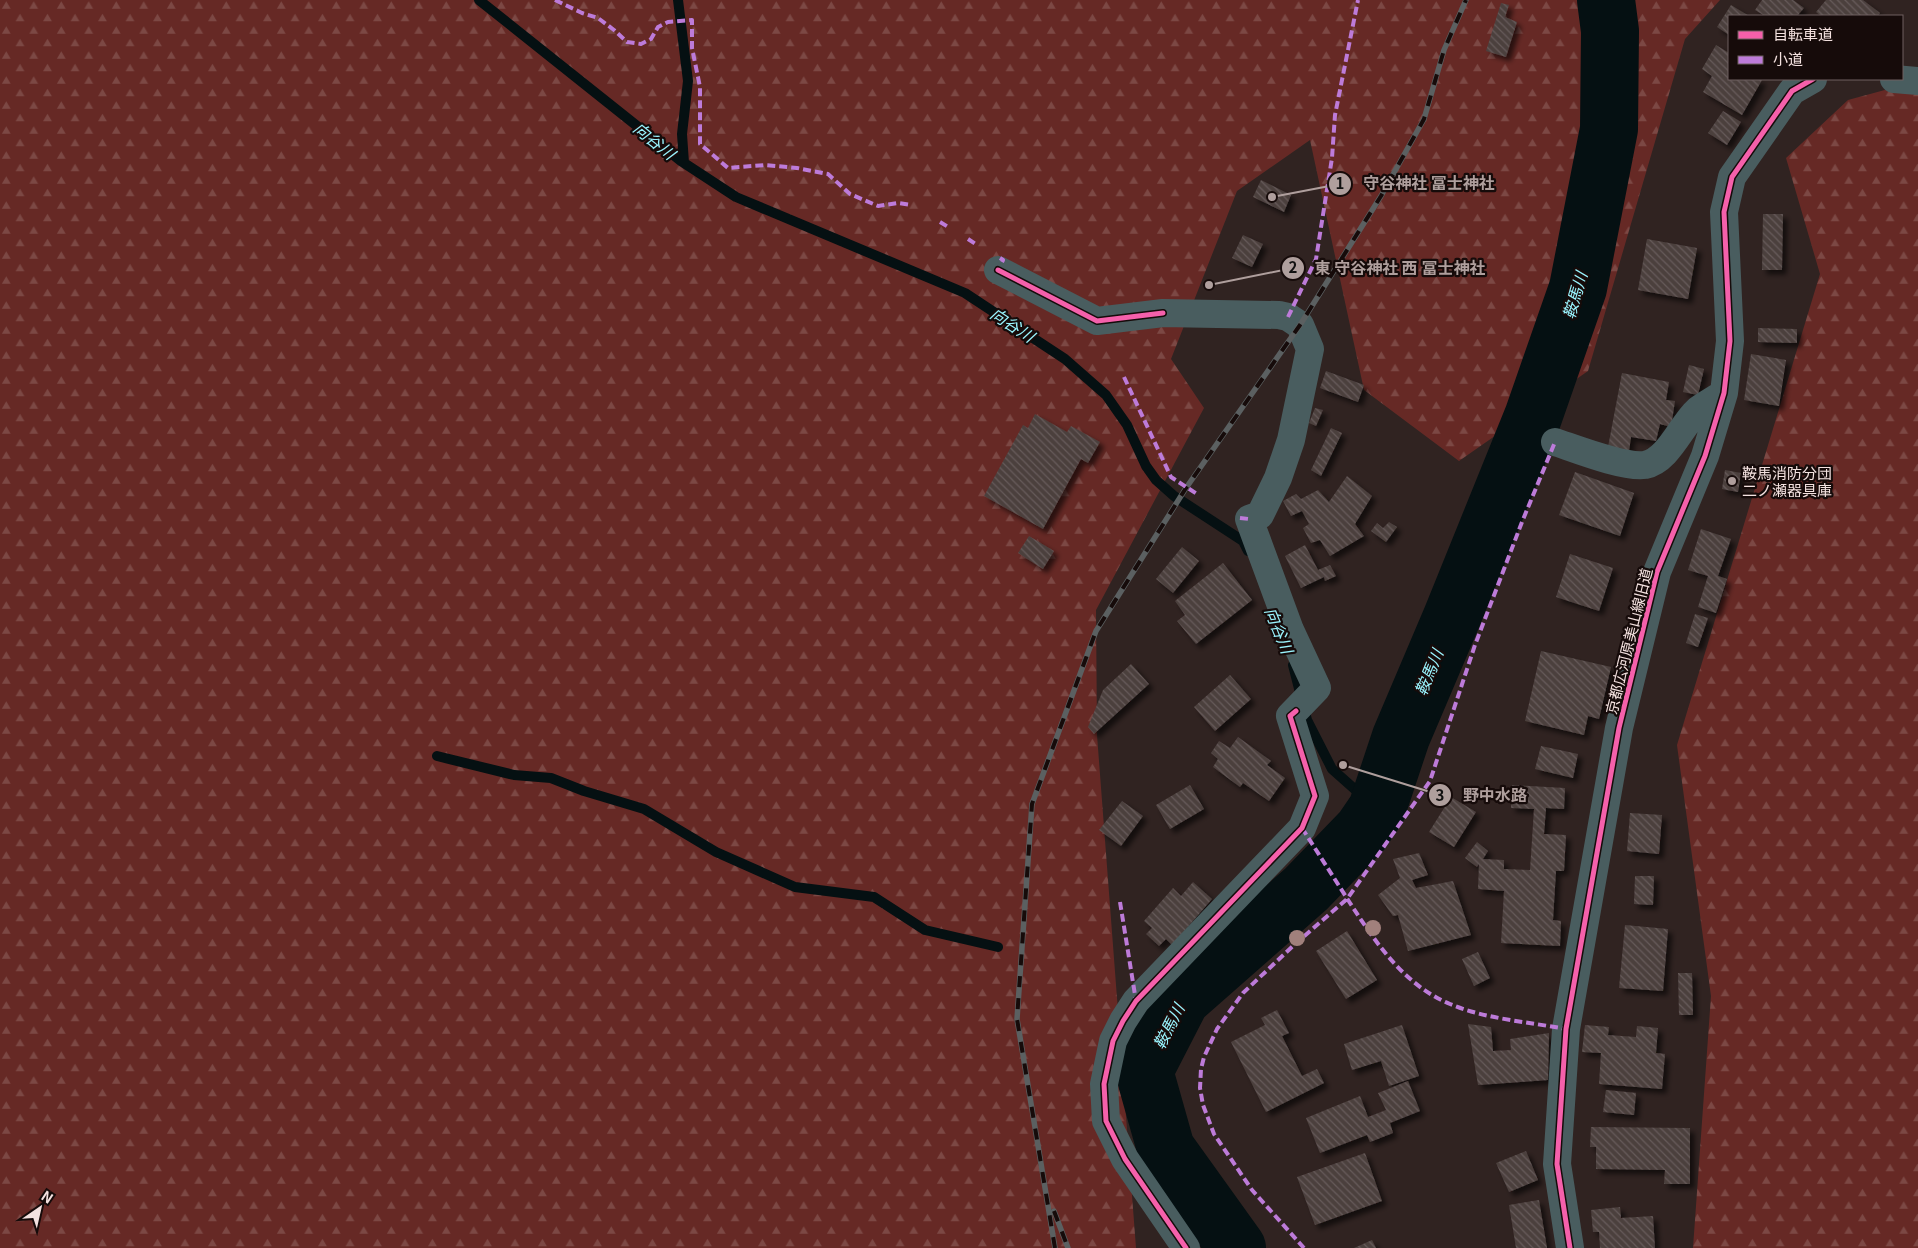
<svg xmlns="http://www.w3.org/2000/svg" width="1918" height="1248" font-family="Georgia,'Noto Sans JP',serif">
<defs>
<pattern id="forest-firs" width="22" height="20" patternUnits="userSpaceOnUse" patternTransform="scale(1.25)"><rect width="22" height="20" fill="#662925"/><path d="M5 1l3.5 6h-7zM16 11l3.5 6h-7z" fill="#7c4844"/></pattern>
<pattern id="building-back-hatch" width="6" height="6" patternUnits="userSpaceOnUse" patternTransform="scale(1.25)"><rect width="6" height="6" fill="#4c403e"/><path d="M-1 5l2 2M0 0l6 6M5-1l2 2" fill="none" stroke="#665b5a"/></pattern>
<filter id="shadow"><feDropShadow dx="4.5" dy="4.5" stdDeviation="2.5" flood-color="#0009"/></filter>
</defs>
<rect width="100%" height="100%" fill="#302321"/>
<!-- forest -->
<path fill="url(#forest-firs)" d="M0,0h1720l-35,39 -97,332 -129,90 -95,-71 -54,-250 -73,51 -66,168 33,49 -108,202 1,125 39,513h-1136z
M1918,81v1167h-225l18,-252 -34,-251 143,-471 -34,-116 62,-58z"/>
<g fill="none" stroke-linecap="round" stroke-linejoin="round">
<!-- stream -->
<path stroke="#051012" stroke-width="10" d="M479,0l202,161 55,36 229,96 100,66 41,36 21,30 19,41 10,14 18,16 69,45 5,10
M678,0l10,81 -6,53 2,29
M1293,665l14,55 25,49 45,40
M437,756l77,19 37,3 33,13 60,18 72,43 79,35 79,10 51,33 73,17"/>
<!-- river -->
<path stroke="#051012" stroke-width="58" d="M1237,1248l-71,-99 -22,-78 37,-72 125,-110 56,-58 15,-22 24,-72 51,-120 81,-200 45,-129 31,-159 1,-98 -4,-31"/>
</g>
<!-- building -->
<path fill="url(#building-back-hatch)" filter="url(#shadow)" d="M1762,0h31l11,8 -7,8h-32l-10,-6z
M1826,0h37l17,13 -2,3h-57l-5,-4z
M1501,3l8,2 -4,12 12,5 -11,35 -20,-6z
M1731,5l18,11h-20v19l-12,-8z
M1716,45l13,8v26h31l2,1 -20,35 -39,-23 9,-16 -10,-7z
M1723,111l18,11 -14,23 -19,-12z
M1261,180l30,15 -7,17 -31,-15z
M1763,214h20l-1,56h-20z
M1243,235l20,9 -11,23 -20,-9z
M1647,239l50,9 -9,51 -50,-9z
M1758,328l39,1v14l-39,-1z
M1751,354l35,6 -7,46 -35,-6z
M1689,365l15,4 -6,26 -15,-3z
M1326,371l38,14 -6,17 -38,-14z
M1622,373l47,9 -3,18 9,1 -4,26 -11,-3 -4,17 -25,-4 -2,14 -21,-4z
M1315,408l8,2 -7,16 -7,-3z
M1035,414l32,18 4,-6 29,16 -12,21 -7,-4 -38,70 -59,-33 39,-71 5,3z
M1331,428l11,5 -21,43 -10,-6z
M1725,470l16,3 -3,19 -16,-3z
M1575,472l59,21 -14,43 -61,-21z
M1347,476l25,20 -17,28 9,12 -34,20 -10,-16 -9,3 -8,-15 6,-4 -7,-13 -11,5 -8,-15 13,-7 5,5 17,-9 11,12z
M1389,522l8,5 -11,15 -15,-11 6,-8 6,5z
M1701,529l30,10 -13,37 9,3 -11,34 -18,-6 10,-31 -20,-6z
M1029,536l25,15 -11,18 -25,-16z
M1305,545l13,25 12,-5 6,11 -11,5 -1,-4 -23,11 -16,-32z
M1182,547l17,14 -26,32 -17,-14z
M1570,554l43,14 -14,43 -43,-14z
M1223,563l29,37 -56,44 -19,-23 8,-6 -10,-14z
M1695,614l13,4 -10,29 -12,-4z
M1541,651l70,16 -12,52 -11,-3 -4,19 -59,-14z
M1131,664l18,20 -55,50 -6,-7 15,-37z
M1230,675l21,24 -36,32 -21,-24z
M1238,737l33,24 -4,4 18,13 -16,23 -26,-18 -3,4 -27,-20 5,-8 -7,-6 8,-12 11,7z
M1541,746l37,8 -5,24 -38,-9z
M1190,785l14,24 -34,20 -14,-24z
M1512,785l53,3 -1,21 -18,-1 -2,26 22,1 -2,36h-8l-3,49 8,1 -1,25 -59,-3 3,-52 -26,-2 1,-25 -2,3 -12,-9 12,-16 11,9 -5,8 21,1v9l26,1 4,-61 -23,-1z
M1451,797l25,15 -22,35 -25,-15z
M1122,801l21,15 -22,30 -22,-16z
M1630,813l32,2 -3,39 -32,-3z
M1419,853l9,22 -16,5 4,8 37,-7 18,54 -63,16 -10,-36 -5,1 -15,-21 22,-17 -7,-19z
M1635,876h19l-1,29 -19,-1z
M1193,882l19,17 -40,46 -6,-6 -7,7 -13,-12 6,-6 -8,-7 29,-33 8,8z
M1625,925l43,4 -5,62 -44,-3z
M1347,931l30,49 -31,19 -30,-48z
M1478,952l12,26 -16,8 -12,-27z
M1678,973h14l1,42h-14z
M1277,1010l12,23 -7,3 20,40 15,-7 7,14 -58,29 -35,-70 34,-17 -4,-7z
M1468,1024l23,3 2,24 18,-1 -1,-11 39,-6 -1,47 -70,5z
M1402,1025l17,51 -30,10 -8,-25 -29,9 -8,-26z
M1585,1025l24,2 -1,8 28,2 1,-11 21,2 -2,25 9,1 -3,35 -63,-5 2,-31 -19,-1z
M1408,1081l12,30 -30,12 3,10 -23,9 -3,-7 -47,18 -14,-35 54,-22 8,21 18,-7 -8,-17z
M1606,1090l30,3 -2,22 -31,-3z
M1591,1127l99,1v56h-26l1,-14 -69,-1v-22h-6z
M1526,1151l12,29 -29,12 -13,-29z
M1365,1153l17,48 -67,24 -18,-48z
M1539,1200l8,48h-31l-7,-43z
M1620,1207l1,11 32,-2 2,32h-55l-1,-16h-6l-2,-22z
M1372,1240l4,8h-22z"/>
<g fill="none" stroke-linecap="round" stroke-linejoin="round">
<!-- minor -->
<path stroke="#495d5f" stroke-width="28" d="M1894,79l24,2
M998,270l99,51 66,-8 116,2 9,2 12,8 10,24 -19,91 -13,38 -18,37 -11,4 41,111 27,58 -27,28 25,80 -13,32 -166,173 -13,20 -10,20 -9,43 2,37 19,38 61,89
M1555,442c21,7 69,26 90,23 24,-5 36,-40 53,-55 8,-6 18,-11 26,-17
M1570,1248l-13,-84 9,-135 53,-301 38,-156 48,-116 19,-63 6,-52 -6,-129 8,-35 60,-86 21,-12"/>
<!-- rail casing -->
<g stroke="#5b6061" stroke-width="5.5">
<path id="rail" d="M1054,1211l14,37
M1055,1248l-38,-229 15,-215 64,-173 90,-143 114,-163 81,-129 43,-77 20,-69 22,-50"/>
</g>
<!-- rail -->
<use href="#rail" stroke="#160b0a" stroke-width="4" stroke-dasharray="11" stroke-linecap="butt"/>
<!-- quiet -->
<path stroke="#bd7bd9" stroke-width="4" stroke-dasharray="8 4" stroke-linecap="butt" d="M555,0l27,13 16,5 16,12 13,12 14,2 10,-5 7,-12 10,-5 24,-2v28l8,39v57l28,24 37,-3 32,3 31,6 22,20 28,12 20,-3 13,2
M940,222l10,6
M968,239l9,6
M1000,258l3,2 -1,2
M1288,317l28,-58 16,-101 3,-43 23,-115
M1124,377l47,100 26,17
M1240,518l9,1
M1302,828c16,25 32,50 48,75 26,40 54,82 100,101 35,15 79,18 116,25
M1120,902l16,99
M1304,1248l-52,-58 -38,-56 -11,-29 -3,-17 1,-19 3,-12 13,-28 26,-36 51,-48 53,-46 83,-118 45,-136 47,-123 33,-80"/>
<!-- cycleway casing -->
<g stroke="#160b0a" stroke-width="8">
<path id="cycleway" d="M998,270l99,51 66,-8
M1186,1248l-61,-89 -19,-38 -2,-37 9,-43 10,-20 13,-20 166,-173 13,-32 -25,-80 6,-5
M1570,1248l-13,-84 9,-135 53,-301 38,-156 48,-116 19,-63 6,-52 -6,-129 8,-35 60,-86 21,-12"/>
</g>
<!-- cycleway -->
<use href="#cycleway" stroke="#f560ab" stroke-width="5"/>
</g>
<!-- trees -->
<g fill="#a1807c">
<circle cx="1373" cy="928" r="8"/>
<circle cx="1297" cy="938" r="8"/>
</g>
<!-- markers -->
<circle fill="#af9f9d" stroke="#160b0a" stroke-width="2" cx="1732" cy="481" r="5"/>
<g text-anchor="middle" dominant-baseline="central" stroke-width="4.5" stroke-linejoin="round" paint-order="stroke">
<!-- poi labels -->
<g font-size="15" fill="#f4e2e0" stroke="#160b0a" text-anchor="start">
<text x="1742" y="472">鞍馬消防分団<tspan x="1742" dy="17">二ノ瀬器具庫</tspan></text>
</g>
<!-- street labels -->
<g font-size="15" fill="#f4e2e0" stroke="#160b0a">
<text transform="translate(1628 641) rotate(-76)">京都広河原美山線旧道</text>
</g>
<!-- water labels -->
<g font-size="16" font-style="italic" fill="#9af4fe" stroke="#160b0a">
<text transform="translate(655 140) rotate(39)">向谷川</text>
<text transform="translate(1574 295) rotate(-74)">鞍馬川</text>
<text transform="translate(1013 324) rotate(33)">向谷川</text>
<text transform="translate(1280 630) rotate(68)">向谷川</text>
<text transform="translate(1428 672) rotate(-68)">鞍馬川</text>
<text transform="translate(1168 1026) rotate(-63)">鞍馬川</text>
</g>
</g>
<!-- callouts -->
<path fill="none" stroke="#af9f9d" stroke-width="2" d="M1272 197L1340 184M1209 285L1293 268M1343 765L1440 795"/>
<g fill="#af9f9d" stroke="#160b0a" stroke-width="2">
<circle cx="1272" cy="197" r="5"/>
<circle cx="1209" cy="285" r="5"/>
<circle cx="1343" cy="765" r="5"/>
<circle cx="1340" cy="184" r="12"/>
<circle cx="1293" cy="268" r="12"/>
<circle cx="1440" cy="795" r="12"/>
</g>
<g font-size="15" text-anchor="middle" font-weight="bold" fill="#111">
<text x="1340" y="189">1</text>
<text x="1293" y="273">2</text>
<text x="1440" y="801">3</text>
</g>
<g font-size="16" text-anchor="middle" font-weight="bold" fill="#af9f9d" stroke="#160b0a" stroke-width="4.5" stroke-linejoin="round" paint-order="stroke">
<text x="1429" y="189">守谷神社 冨士神社</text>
<text x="1400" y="274">東 守谷神社 西 冨士神社</text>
<text x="1495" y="801">野中水路</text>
</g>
<!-- legend -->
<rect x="1728" y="15" width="175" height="65" fill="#160b0a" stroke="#6f6160"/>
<rect x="1738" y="31" width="25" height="8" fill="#f560ab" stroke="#6f6160"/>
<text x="1773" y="40" font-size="15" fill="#f4e2e0">自転車道</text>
<rect x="1738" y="56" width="25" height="8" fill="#bd7bd9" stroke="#6f6160"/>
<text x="1773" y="65" font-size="15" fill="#f4e2e0">小道</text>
<!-- north arrow -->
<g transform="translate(40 1208) rotate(34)" stroke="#160b0a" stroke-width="4" paint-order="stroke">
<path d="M0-4L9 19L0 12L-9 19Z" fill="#f4e2e0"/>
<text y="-8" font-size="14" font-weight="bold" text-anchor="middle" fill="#f4e2e0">N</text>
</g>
</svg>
